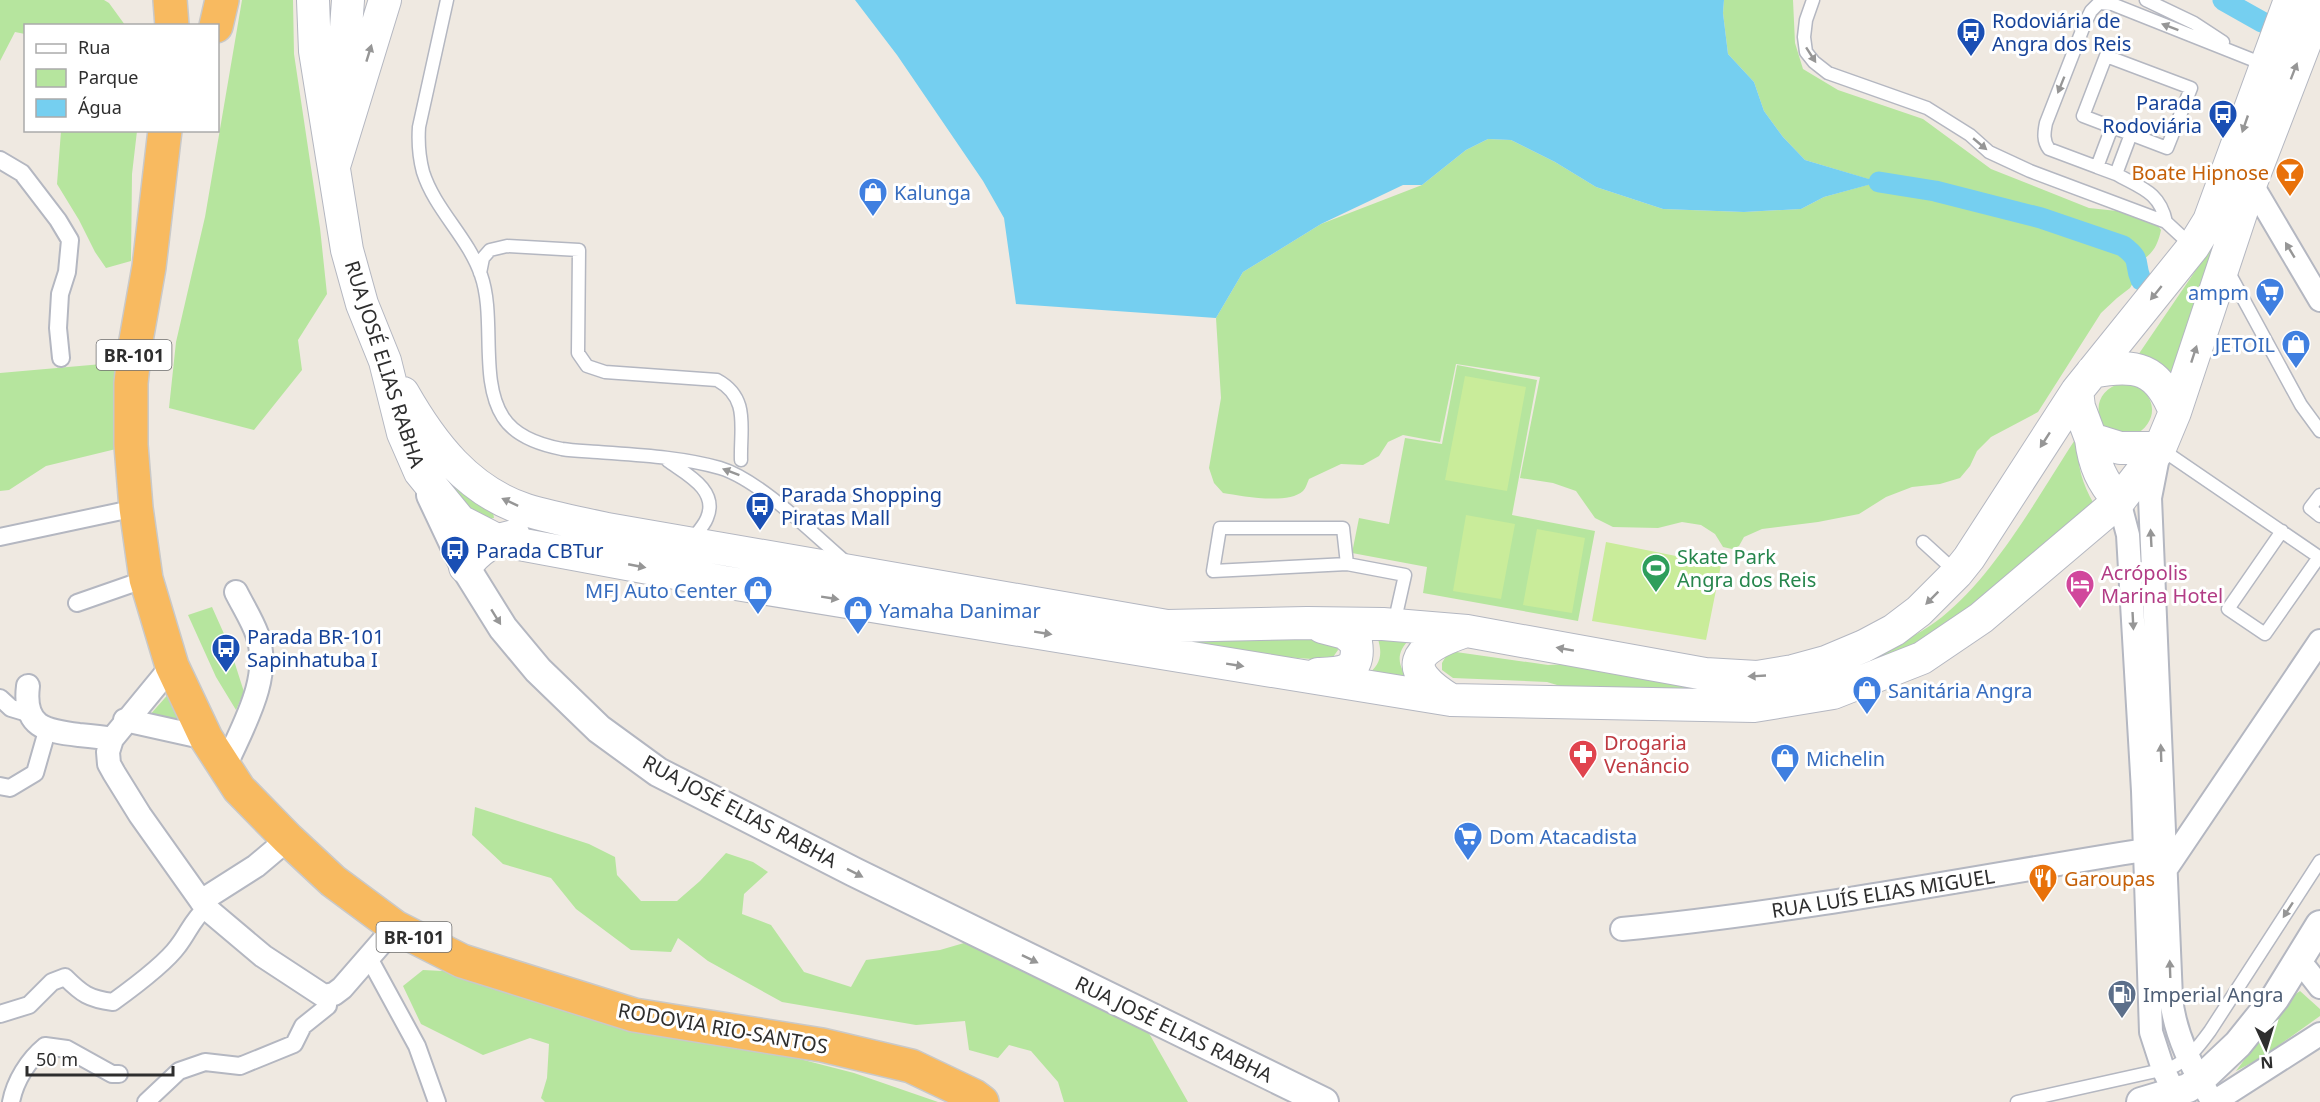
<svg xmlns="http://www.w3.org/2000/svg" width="2320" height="1102" font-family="'Noto Sans',sans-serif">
<rect width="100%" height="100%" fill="#efe9e1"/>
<!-- green -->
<path fill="#b6e59e" d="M0,0h104l5,3 16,22 -99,1 -1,8 -10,-2 -15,29z
M242,0h51l1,54 26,174 7,66 -29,46 4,30 -48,60 -85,-22 7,-66 29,-125z
M1724,0h69l2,43 8,26 35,21 85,29 68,50 98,39 47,5 18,7 7,10c-3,15 -9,26 -23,32v12l-8,14 -13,10 -16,15 -63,99 -47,25 -14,14 -7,15 -10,12 -20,6 -28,3 -26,10 -27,17 -41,8 -56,7 -18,8 -5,9 -7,3 -9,-2 -8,-13 -14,-9 -19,-3 -24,6 -45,-1 -18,-9 -19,-27 -23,-8 -33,-5 20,-101 -84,-13 -16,78 -37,-7 -15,7 -9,14 -16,9 -22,-1 -32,15c-2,4 -3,9 -6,12 -15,14 -61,5 -80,2l-9,-10 -5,-15 12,-70 -5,-80 27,-46 78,-48 101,-39 44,-35 22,-11 23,1 44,22 41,25 67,22 81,3 57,-3 23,-12 54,-15 -73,-22 -22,-23 -19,-26 -10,-29 -26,-28 -5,-41z
M61,131h76l-5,43 -1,87 -25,7 -11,-16 -16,-32 -22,-36z
M2215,242l-39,140 -40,-24z
M125,362l-9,87 -70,17 -37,24 -9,1v-118z
M1457,365l80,15 -25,135 83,16 -17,90 -155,-28 4,-26 -75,-14 7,-35 30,6 16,-86 37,6z
M2122,383c33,2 42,38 11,53l-30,-10c-10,-20 -3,-37 19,-43z
M418,429l75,83 1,6 -5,1 -24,-13 -30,-32z
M2078,435c-1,29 2,44 16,69l-108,92 -77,53 -41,17 -40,8c39,-17 81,-31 114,-57 54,-43 98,-124 136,-182z
M675,551l653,87 7,4 3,8 -5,7 -7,3 -113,-8 -566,-97z
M212,607l17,38 15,47 -8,18 -20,-33 -28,-62z
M1378,639h32c-16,15 -12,29 2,44l-46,-7c14,-11 17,-20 12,-37z
M1456,652l92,13 48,-2 165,26 -194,-1 -20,-6 -94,-4 -11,-8v-7l4,-7z
M172,690l17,33 -41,-6z
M475,807l114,37 26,13 2,18 24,26h36l23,-20 26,-28 27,9 15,10 -24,22 -2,20 29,11 33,47 47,15 15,-27 74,-10 24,-7 178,78 46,81h-124l-6,-20 -27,-31 -22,-6 -11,13 -29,-8 -4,-29 -49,4 -134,-23 -74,-41 -30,-23 -7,14 -40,-2 -55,-41 -25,-31 -48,-14 -31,-29z
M423,970l38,2 393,101 84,29h-393l-4,-4 6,-20 2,-34 -19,-6 -47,17 -62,-31 -18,-38z
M2300,991l20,18v7l-59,42 -25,13 54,-73z"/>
<!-- pitch -->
<path fill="#c9ec9a" d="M1465,376l61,11 -19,104 -62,-11z
M1466,515l49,9 -14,75 -48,-8z
M1537,529l48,9 -13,75 -49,-8z
M1606,542l115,23 -15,75 -114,-19z"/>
<!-- water -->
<path fill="#75cff0" d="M855,0h869l-1,13 5,41 26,28 10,29 19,26 22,23 74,22 -55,15 -23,12 -57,3 -81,-3 -67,-22 -41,-25 -44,-22 -23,-1 -22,11 -44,35h-19l-82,39 -78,48 -27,46 -200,-14 -12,-86 -21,-37 -86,-126z"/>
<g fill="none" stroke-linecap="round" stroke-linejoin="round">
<!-- canal -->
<path stroke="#75cff0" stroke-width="21" d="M2223,0l39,22
M1879,182l56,9 106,27 82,28c20,15 10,16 18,34"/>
<!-- service casing -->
<g stroke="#b4b7c1" stroke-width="15">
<path id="service" d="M447,0l-28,127c-1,15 0,30 4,45 12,38 45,65 58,103 15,42 -2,105 22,142 12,19 38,28 59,32 12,2 24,2 36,3 40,3 83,5 122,16 40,12 94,67 127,95
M1813,0l-7,20 -2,17 2,15 8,10 14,11 99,35 43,27 19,17 41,19 136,51 26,24
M2146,0l48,23 29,19
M2106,56l85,32 -24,60 -84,-32z
M2112,127l-15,40 19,7 15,-40
M2097,167l-48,-18c-6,-8 -5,-16 -3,-26l39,-100 6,-12 8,-8 13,1 141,56 10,8
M2116,174c25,14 44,18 50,48
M2227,269l74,136 19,26
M480,273l3,-15 7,-8 17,-4 72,4 -1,103 9,13 18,6 112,8c33,18 23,47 24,80
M2161,449l158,108 -54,77 -37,-25 54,-78
M668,461c18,13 51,29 39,57 -3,8 -11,16 -17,24
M2320,495l-10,13 10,8
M1923,542l34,31
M1347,564l-4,-36h-123l-7,43 134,-7 58,11 -11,49
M2017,1102l153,-34c18,-7 29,-22 40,-37l110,-170"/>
</g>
<!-- pedestrian casing -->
<g stroke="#b4b7c1" stroke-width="20">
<path id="pedestrian" d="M0,160l22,13 36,47 12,20 -3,32 -7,22 -2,34 3,30
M0,537l136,-29
M77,603l69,-24
M0,698l11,10 20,6
M0,786l10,2 25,-15 12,-42
M369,958l48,88 20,56
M0,1014l29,-9 23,-23 13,-5c17,17 24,22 48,25 18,-13 52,-38 65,-56 11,-14 14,-26 28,-38
M11,1102c4,-21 17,-42 34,-56l22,3 45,25h7
M146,1102l33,-31 26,-9 35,4 54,-22 9,-18 25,-20v-5l-6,-6"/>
</g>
<!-- minor casing -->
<g stroke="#b4b7c1" stroke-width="26">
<path id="minor" d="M2251,183l69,117
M2159,452l-9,46 21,500c4,38 22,72 42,104
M2119,501l9,34 15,256 8,241 12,37 16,33
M172,666l-60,73 -4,13 1,12 5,9 26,42 66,93 57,48 61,40 10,-2 8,-6 53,-61
M28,686c-5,41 17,45 51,49 11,1 22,2 33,4
M125,720l81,18
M225,767c17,-40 48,-89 32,-133 -5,-14 -14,-28 -21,-42
M2166,869l154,-228
M201,901l55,-35 32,-27
M1622,929c175,-17 348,-51 522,-79
M2295,964l11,5 14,18
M2214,1102l106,-68"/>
</g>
<!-- tertiary casing -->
<g stroke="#b4b7c1" stroke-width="32">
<path id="tertiary" d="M431,495l34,72 38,61 35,42 61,59 59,43 196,100 470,230
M2141,1102l47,-14 12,-8 38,-36 37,-46 45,-73"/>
</g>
<!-- secondary casing -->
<g stroke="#b4b7c1" stroke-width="34">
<path id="secondary" d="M313,0l2,51 32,199 15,54 23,57 18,72 17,39 40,49 37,19 227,42 727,118 303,6 79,-13 89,-35 59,-40 138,-117 41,-53 15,-36 76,-229 69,-179
M341,98l7,-98
M335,163l50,-163
M2092,372c44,-9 66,-4 83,40
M2077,391l2,16 12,32 29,9h40
M403,393c29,51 65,98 123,117 26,8 54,13 81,19l560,97 140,-3 76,1 84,7 238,43 52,3 36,-6 33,-9 38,-16 30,-16 25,-19 38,-38 12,-15 108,-167 116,-144 16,-26 81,-221
M2091,439c3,26 11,43 28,62
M465,567c14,-18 26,-26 49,-31
M1318,674c24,-1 43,-1 38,-32l-11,-9 -23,-6
M1451,700c-51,-31 -38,-51 12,-68"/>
</g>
<!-- trunk casing -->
<g stroke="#c9c9c9" stroke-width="36">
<path id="trunk" d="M170,0l2,26
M216,26l6,-26
M165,130l-16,137 -14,79 -4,37v62l5,63 10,71 26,87 34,72 33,51 49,50 45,42 62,46 67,34 172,54 188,30 89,21 63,30 8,6"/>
</g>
<!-- service -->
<use href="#service" stroke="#fff" stroke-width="12"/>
<!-- pedestrian -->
<use href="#pedestrian" stroke="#fff" stroke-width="16"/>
<!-- minor -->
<use href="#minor" stroke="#fff" stroke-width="22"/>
<!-- tertiary -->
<use href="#tertiary" stroke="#fff" stroke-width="28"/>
<!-- secondary -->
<use href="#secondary" stroke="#fff" stroke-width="32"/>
<!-- trunk -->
<use href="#trunk" stroke="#f8ba60" stroke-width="33"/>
</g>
<!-- one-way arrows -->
<defs><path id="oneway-solid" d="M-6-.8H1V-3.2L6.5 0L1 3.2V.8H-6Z" transform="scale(1.5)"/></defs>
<g fill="#969696">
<use href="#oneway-solid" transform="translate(2170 27) rotate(-159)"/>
<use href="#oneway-solid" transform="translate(369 53) rotate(-73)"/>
<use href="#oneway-solid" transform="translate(1811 55) rotate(57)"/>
<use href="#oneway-solid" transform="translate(2294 71) rotate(-69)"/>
<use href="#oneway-solid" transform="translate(2061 85) rotate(112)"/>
<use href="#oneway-solid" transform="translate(2245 124) rotate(109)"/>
<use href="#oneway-solid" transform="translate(1980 144) rotate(40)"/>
<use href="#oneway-solid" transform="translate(2290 250) rotate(-121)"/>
<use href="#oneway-solid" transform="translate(2156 293) rotate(129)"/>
<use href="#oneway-solid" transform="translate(2194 354) rotate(-72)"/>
<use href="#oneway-solid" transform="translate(2045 440) rotate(123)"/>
<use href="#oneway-solid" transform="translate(731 472) rotate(-159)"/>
<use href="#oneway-solid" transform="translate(510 502) rotate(-155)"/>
<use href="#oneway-solid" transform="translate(2151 538) rotate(-93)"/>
<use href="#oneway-solid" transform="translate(637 566) rotate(11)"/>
<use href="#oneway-solid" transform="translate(830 598) rotate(9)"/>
<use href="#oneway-solid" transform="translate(1932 598) rotate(135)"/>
<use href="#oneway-solid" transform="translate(496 617) rotate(58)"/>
<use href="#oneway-solid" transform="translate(2133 621) rotate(87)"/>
<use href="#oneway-solid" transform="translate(1043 633) rotate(9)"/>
<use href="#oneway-solid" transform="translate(1565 649) rotate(-170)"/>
<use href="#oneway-solid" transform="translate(1235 665) rotate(9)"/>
<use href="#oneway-solid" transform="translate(1757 676) rotate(177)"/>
<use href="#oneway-solid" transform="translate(2161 753) rotate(-92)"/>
<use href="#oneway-solid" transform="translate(855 873) rotate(27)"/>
<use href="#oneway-solid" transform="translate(2288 910) rotate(123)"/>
<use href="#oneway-solid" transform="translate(1030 959) rotate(26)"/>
<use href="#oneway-solid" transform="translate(2170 969) rotate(-92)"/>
</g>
<!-- icons -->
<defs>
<g id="bus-pin" transform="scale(1.5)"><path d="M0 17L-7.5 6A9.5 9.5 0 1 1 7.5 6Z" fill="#1a4fb4" stroke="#fff"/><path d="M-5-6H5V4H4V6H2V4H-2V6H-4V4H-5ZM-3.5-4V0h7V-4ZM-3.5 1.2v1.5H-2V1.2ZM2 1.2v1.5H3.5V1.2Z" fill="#fff"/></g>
<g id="bar-pin" transform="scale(1.5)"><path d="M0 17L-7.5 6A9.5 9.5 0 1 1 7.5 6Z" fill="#e8710a" stroke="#fff"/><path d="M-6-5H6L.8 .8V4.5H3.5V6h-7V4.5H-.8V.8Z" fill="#fff"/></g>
<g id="shop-pin" transform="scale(1.5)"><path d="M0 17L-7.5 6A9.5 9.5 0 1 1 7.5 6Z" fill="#3f7fe0" stroke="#fff"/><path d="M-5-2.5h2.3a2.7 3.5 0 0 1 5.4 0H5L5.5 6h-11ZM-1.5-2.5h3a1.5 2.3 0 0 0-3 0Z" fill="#fff"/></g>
<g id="supermarket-pin" transform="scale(1.5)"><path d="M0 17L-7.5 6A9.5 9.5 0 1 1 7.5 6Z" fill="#3f7fe0" stroke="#fff"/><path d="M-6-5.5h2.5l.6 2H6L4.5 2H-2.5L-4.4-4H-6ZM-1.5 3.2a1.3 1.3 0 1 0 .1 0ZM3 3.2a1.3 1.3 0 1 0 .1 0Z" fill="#fff"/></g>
<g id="stadium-pin" transform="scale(1.5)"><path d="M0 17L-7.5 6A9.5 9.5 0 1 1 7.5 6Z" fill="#2e9e5b" stroke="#fff"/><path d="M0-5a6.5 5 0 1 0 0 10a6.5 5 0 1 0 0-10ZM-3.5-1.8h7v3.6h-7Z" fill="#fff"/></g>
<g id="hotel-pin" transform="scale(1.5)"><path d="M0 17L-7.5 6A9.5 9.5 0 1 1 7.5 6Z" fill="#d1479c" stroke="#fff"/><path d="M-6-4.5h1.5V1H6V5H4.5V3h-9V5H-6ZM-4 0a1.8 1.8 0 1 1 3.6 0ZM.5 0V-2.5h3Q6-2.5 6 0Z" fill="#fff"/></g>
<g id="pharmacy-pin" transform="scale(1.5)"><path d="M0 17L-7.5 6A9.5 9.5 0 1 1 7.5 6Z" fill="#e0444e" stroke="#fff"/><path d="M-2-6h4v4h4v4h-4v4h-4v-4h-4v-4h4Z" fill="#fff"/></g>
<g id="restaurant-pin" transform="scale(1.5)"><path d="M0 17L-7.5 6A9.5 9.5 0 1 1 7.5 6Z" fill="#e8710a" stroke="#fff"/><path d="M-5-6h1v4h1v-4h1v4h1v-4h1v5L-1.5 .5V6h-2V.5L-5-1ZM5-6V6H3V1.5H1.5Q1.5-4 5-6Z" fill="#fff"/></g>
<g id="fuel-pin" transform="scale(1.5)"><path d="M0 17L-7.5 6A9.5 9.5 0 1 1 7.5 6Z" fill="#5c6f8a" stroke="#fff"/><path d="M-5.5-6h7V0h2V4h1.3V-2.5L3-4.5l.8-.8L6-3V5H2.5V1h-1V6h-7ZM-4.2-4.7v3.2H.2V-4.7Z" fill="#fff"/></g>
</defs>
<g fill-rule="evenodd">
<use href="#bus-pin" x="1971" y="32"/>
<use href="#bus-pin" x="2223" y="114"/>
<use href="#bar-pin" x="2290" y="172"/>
<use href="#shop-pin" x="873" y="192"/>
<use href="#supermarket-pin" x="2270" y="292"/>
<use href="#shop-pin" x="2296" y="344"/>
<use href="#bus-pin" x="760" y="506"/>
<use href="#bus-pin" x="455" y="550"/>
<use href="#stadium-pin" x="1656" y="568"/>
<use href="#hotel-pin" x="2080" y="584"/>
<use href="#shop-pin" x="758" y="590"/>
<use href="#shop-pin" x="858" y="610"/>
<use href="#bus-pin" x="226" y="648"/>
<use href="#shop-pin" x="1867" y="690"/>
<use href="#pharmacy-pin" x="1583" y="754"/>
<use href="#shop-pin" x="1785" y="758"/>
<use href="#supermarket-pin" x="1468" y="836"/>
<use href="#restaurant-pin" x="2043" y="878"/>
<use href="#fuel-pin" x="2122" y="994"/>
</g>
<g text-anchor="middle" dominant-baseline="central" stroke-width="6" stroke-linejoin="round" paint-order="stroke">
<!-- shield labels -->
<g fill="#fff" stroke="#6d6d6d" stroke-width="1.5">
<rect x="96.5" y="340" width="75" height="30" rx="4.5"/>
<rect x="376.5" y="922" width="75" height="30" rx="4.5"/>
</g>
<g font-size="18" font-weight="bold" fill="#2e2e2e">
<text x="134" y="355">BR-101</text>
<text x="414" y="937">BR-101</text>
</g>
<!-- transit labels -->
<g font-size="20" fill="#164399" stroke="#fff" text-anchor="start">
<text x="1992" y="20">Rodoviária de<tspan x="1992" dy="23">Angra dos Reis</tspan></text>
<text x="2202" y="102" text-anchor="end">Parada<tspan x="2202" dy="23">Rodoviária</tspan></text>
<text x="781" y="494">Parada Shopping<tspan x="781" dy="23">Piratas Mall</tspan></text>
<text x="476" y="550">Parada CBTur</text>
<text x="247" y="636">Parada BR-101<tspan x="247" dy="23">Sapinhatuba I</tspan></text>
</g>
<!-- food labels -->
<g font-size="20" fill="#c56008" stroke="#fff" text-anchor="end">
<text x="2269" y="172">Boate Hipnose</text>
<text x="2064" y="878" text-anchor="start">Garoupas</text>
</g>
<!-- shop labels -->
<g font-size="20" fill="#366cbe" stroke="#fff" text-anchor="start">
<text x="894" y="192">Kalunga</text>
<text x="2249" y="292" text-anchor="end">ampm</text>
<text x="2275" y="344" text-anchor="end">JETOIL</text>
<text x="737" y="590" text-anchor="end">MFJ Auto Center</text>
<text x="879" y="610">Yamaha Danimar</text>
<text x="1888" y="690">Sanitária Angra</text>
<text x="1806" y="758">Michelin</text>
<text x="1489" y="836">Dom Atacadista</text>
</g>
<!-- street labels -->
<g font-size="20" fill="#2e2e2e" stroke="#fff">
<text transform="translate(385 364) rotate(72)">RUA JOSÉ ELIAS RABHA</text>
<text transform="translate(740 811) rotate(28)">RUA JOSÉ ELIAS RABHA</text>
<text transform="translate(1883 893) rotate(-9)">RUA LUÍS ELIAS MIGUEL</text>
<text transform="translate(723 1028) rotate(10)">RODOVIA RIO-SANTOS</text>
<text transform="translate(1174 1029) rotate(26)">RUA JOSÉ ELIAS RABHA</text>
</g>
<!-- leisure labels -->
<g font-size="20" fill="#27864d" stroke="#fff" text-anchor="start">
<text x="1677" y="556">Skate Park<tspan x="1677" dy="23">Angra dos Reis</tspan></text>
</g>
<!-- hotel labels -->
<g font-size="20" fill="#b23c85" stroke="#fff" text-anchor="start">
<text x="2101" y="572">Acrópolis<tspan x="2101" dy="23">Marina Hotel</tspan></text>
</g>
<!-- health labels -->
<g font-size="20" fill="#be3a42" stroke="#fff" text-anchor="start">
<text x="1604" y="742">Drogaria<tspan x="1604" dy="23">Venâncio</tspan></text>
</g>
<!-- service labels -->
<g font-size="20" fill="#4e5e75" stroke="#fff" text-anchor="start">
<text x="2143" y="994">Imperial Angra</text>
</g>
</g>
<!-- legend -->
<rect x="24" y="24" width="195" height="108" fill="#ffffff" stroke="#ababab" stroke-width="1.5"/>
<rect x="36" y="44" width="30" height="9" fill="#ffffff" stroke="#ababab" stroke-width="1.5"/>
<text x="78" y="54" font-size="18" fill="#2e2e2e">Rua</text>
<rect x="36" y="69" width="30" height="18" fill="#b6e59e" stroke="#ababab" stroke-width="1.5"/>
<text x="78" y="84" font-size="18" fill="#2e2e2e">Parque</text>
<rect x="36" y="99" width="30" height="18" fill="#75cff0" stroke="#ababab" stroke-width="1.5"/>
<text x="78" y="114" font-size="18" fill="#2e2e2e">Água</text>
<!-- north arrow -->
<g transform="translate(2266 1048) rotate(176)" stroke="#ffffff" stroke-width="4.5" paint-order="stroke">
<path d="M0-4.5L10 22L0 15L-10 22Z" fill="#2e2e2e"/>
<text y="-9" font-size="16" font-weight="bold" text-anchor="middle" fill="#2e2e2e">N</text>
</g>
<!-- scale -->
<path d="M27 1066v9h146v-9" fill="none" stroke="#2e2e2e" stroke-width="3"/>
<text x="36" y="1066" font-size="18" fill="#2e2e2e" stroke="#ffffff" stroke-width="4.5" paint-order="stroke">50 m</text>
</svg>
